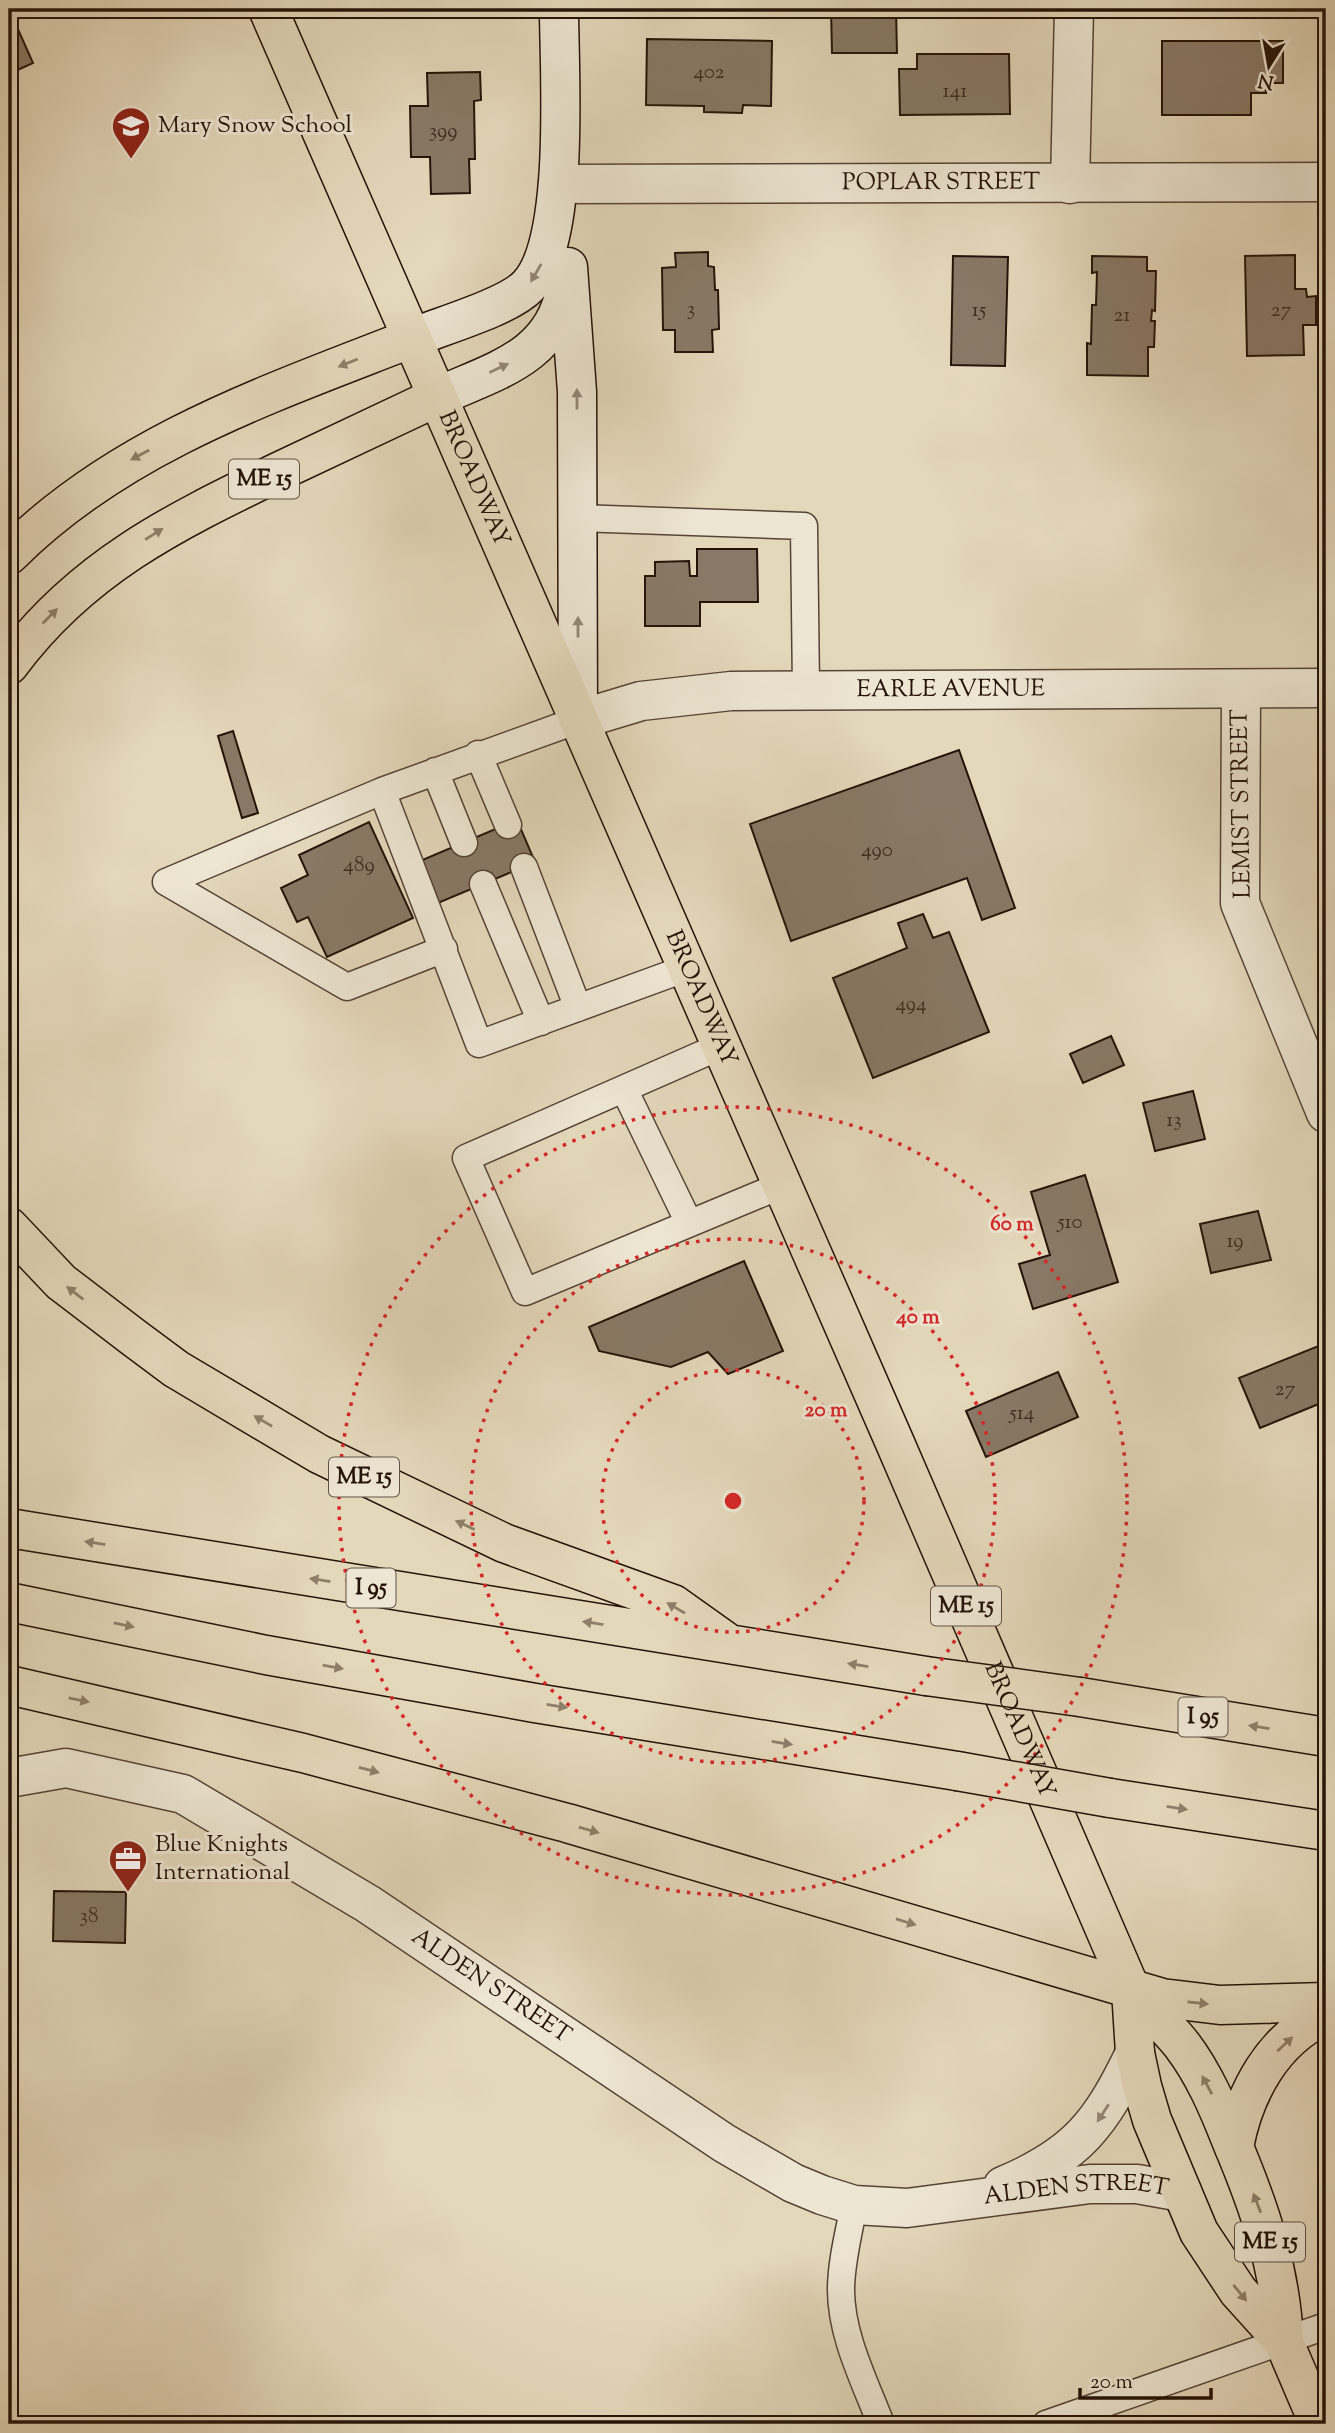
<svg xmlns="http://www.w3.org/2000/svg" width="1335" height="2433" font-family="'Sorts Mill Goudy',serif">
<rect width="100%" height="100%" fill="#e4d8bb"/>
<filter id="stains"><feTurbulence type="fractalNoise" baseFrequency=".00286" numOctaves="4"/><feColorMatrix values="0 0 0 0 .2 0 0 0 0 .09 0 0 0 0 .02 0 0 0 .5 -.17"/></filter>
<radialGradient id="worn" r=".72"><stop offset=".6" stop-color="#630" stop-opacity="0"/><stop offset="1" stop-color="#630" stop-opacity=".3"/></radialGradient>
<!-- building -->
<path fill="#887966" stroke="#251309" stroke-width="2" d="M9,9l24,54 -24,11z
M831,9h65l1,44h-65z
M647,39l125,2 -1,65 -28,-1 -1,8 -38,-1v-6l-58,-1z
M1162,41h121v42h-17v10h-15v22h-89z
M917,54h92l1,60 -110,1 -1,-46h18z
M480,72l1,28 -7,1 1,58h-6l1,34 -39,1 -1,-37h-19l-1,-51h18l-1,-33z
M708,252v14l6,1 1,23h3l1,39 -7,1 1,22h-38v-22h-12l-1,-62 14,-1 -1,-14z
M1295,255v34h11l1,8 9,-1v29h-13l1,30 -57,1 -2,-100z
M953,256l55,1 -3,109 -54,-1z
M1092,256l55,1v14h9l-1,40 -3,-1 -1,11h4l-1,26h-6v29l-61,-1v-32l4,1 1,-39h4l1,-33 -5,1z
M697,549h60l1,53h-58v24h-55v-50h10v-14l34,-1 1,15h7z
M233,731l25,82 -16,5 -24,-82z
M959,750l56,158 -33,12 -15,-42 -176,63 -41,-117z
M1323,785h3v60h-5z
M517,820l18,42 -97,41 -18,-42z
M369,822l44,96 -86,39 -19,-40 -11,5 -16,-34 27,-13 -9,-20z
M923,914l10,24 16,-6 40,100 -116,46 -40,-100 74,-30 -9,-25z
M1111,1036l13,29 -41,18 -13,-29z
M1193,1091l12,48 -50,12 -12,-48z
M1085,1175l33,107 -85,27 -14,-45 31,-9 -19,-63z
M1258,1211l13,49 -60,13 -11,-49z
M744,1261l39,90 -55,23 -20,-22 -37,15 -72,-16 -10,-24z
M1326,1343v58l-66,27 -21,-50z
M1058,1372l20,45 -92,40 -20,-46z
M54,1891l72,1 -1,51 -72,-2z"/>
<g fill="none" stroke-linecap="round" stroke-linejoin="round">
<!-- lane casing -->
<g stroke="#554436" stroke-width="29">
<path id="lane" d="M578,518l226,8 2,163
M578,720l-196,71 97,253 208,-76
M478,754l30,71
M435,771l29,72
M382,791l-216,91 181,105 97,-38
M524,867l54,141
M483,884l58,138
M721,1046l-255,112 59,134 257,-107
M624,1089l65,134
M854,2205c-5,27 -13,57 -13,85 0,46 24,92 40,134
M1046,2424l280,-98"/>
</g>
<!-- street casing -->
<g stroke="#554436" stroke-width="41">
<g id="street">
<path id="s1" d="M558,184l768,-2"/>
<path d="M1070,184l4,-175"/>
<path d="M1241,689l-1,214 86,210"/>
<path id="s2" d="M578,720l63,-19 90,-10 595,-3"/>
<path id="s3" d="M9,1778l57,-10 117,26 185,110 356,239 69,40 29,12 32,10 53,3 183,-24h47l45,8"/>
<path d="M1003,2186c75,-31 98,-63 132,-133"/>
</g>
</g>
<!-- secondary casing -->
<g stroke="#251309" stroke-width="41">
<path id="secondary" d="M568,267l9,125 1,328
M412,338c29,-12 96,-31 116,-52 43,-45 31,-214 31,-277
M437,397c57,-26 117,-39 129,-110"/>
</g>
<!-- primary casing -->
<g stroke="#251309" stroke-width="41">
<g id="primary">
<path id="s4" d="M268,9l627,1434 236,547 4,63 7,33 10,34 47,112 39,59 46,51 35,82"/>
<path d="M1131,1990c17,18 35,35 51,55 22,29 36,62 49,95 28,66 50,129 53,202"/>
</g>
</g>
<!-- highway casing -->
<g stroke="#251309" stroke-width="41">
<path id="highway" d="M9,555c111,-111 260,-161 403,-217
M9,665c72,-97 163,-142 269,-193 53,-25 106,-50 159,-75
M9,1227l52,55 72,55 43,32 143,85 185,89 169,61 52,37
M9,1528l917,148
M9,1602l257,53 269,48 422,68
M9,1685l294,68 264,70 595,175 58,7 106,-3
M1080,1697l246,40
M1110,1798l216,33
M1234,2147c10,-54 39,-109 92,-132"/>
</g>
<!-- lane -->
<use href="#lane" stroke="#ede6d3" stroke-width="26"/>
<!-- street -->
<use href="#street" stroke="#ede6d3" stroke-width="38"/>
<!-- secondary -->
<use href="#secondary" stroke="#ede6d3" stroke-width="38"/>
<!-- primary -->
<use href="#primary" stroke="#e4d8bb" stroke-width="38"/>
<!-- highway -->
<use href="#highway" stroke="#e4d8bb" stroke-width="38"/>
<!-- highway-bridge casing -->
<g stroke="#251309" stroke-width="41" stroke-linecap="butt">
<path id="highway-bridge" d="M926,1676l154,21
M957,1771l153,27"/>
</g>
<!-- highway-bridge -->
<use href="#highway-bridge" stroke="#e4d8bb" stroke-width="38"/>
</g>
<!-- one-way arrows -->
<defs><path id="oneway-solid" d="M-6-.8H1V-3.2L6.5 0L1 3.2V.8H-6Z" transform="scale(1.75)"/></defs>
<g fill="#938778">
<use href="#oneway-solid" transform="translate(536 273) rotate(120)"/>
<use href="#oneway-solid" transform="translate(499 368) rotate(-25)"/>
<use href="#oneway-solid" transform="translate(577 399) rotate(-90)"/>
<use href="#oneway-solid" transform="translate(578 627) rotate(-90)"/>
<use href="#oneway-solid" transform="translate(1103 2113) rotate(123)"/>
</g>
<g fill="#8e7f6b">
<use href="#oneway-solid" transform="translate(348 363) rotate(158)"/>
<use href="#oneway-solid" transform="translate(140 455) rotate(152)"/>
<use href="#oneway-solid" transform="translate(154 534) rotate(-32)"/>
<use href="#oneway-solid" transform="translate(50 616) rotate(-45)"/>
<use href="#oneway-solid" transform="translate(75 1293) rotate(-142)"/>
<use href="#oneway-solid" transform="translate(263 1421) rotate(-150)"/>
<use href="#oneway-solid" transform="translate(465 1525) rotate(-155)"/>
<use href="#oneway-solid" transform="translate(95 1543) rotate(-171)"/>
<use href="#oneway-solid" transform="translate(320 1580) rotate(-171)"/>
<use href="#oneway-solid" transform="translate(676 1608) rotate(-150)"/>
<use href="#oneway-solid" transform="translate(593 1623) rotate(-171)"/>
<use href="#oneway-solid" transform="translate(124 1625) rotate(12)"/>
<use href="#oneway-solid" transform="translate(858 1665) rotate(-171)"/>
<use href="#oneway-solid" transform="translate(333 1667) rotate(10)"/>
<use href="#oneway-solid" transform="translate(79 1700) rotate(12)"/>
<use href="#oneway-solid" transform="translate(557 1706) rotate(9)"/>
<use href="#oneway-solid" transform="translate(1259 1727) rotate(-171)"/>
<use href="#oneway-solid" transform="translate(782 1743) rotate(9)"/>
<use href="#oneway-solid" transform="translate(369 1770) rotate(15)"/>
<use href="#oneway-solid" transform="translate(1177 1808) rotate(9)"/>
<use href="#oneway-solid" transform="translate(589 1830) rotate(16)"/>
<use href="#oneway-solid" transform="translate(906 1922) rotate(17)"/>
<use href="#oneway-solid" transform="translate(1198 2003) rotate(6)"/>
<use href="#oneway-solid" transform="translate(1285 2044) rotate(-43)"/>
<use href="#oneway-solid" transform="translate(1207 2085) rotate(-118)"/>
<use href="#oneway-solid" transform="translate(1257 2203) rotate(-111)"/>
<use href="#oneway-solid" transform="translate(1240 2293) rotate(51)"/>
</g>
<!-- distance rings -->
<g fill="none" stroke="#d62828" stroke-width="3.5" stroke-dasharray="3.5 7">
<circle cx="733" cy="1501" r="131"/>
<circle cx="733" cy="1501" r="262"/>
<circle cx="733" cy="1501" r="394"/>
</g>
<!-- icons -->
<defs>
<g id="school-pin" transform="scale(2.0125)"><path d="M0 17L-7.5 6A9.5 9.5 0 1 1 7.5 6Z" fill="#8f2418" stroke="#ede6d3"/><path d="M0-5L7-2L0 1L-7-2ZM-4 1L0 2.5L4 1V4Q0 6-4 4Z" fill="#fff"/></g>
<g id="office-pin" transform="scale(2.0125)"><path d="M0 17L-7.5 6A9.5 9.5 0 1 1 7.5 6Z" fill="#8f2418" stroke="#ede6d3"/><path d="M-6-3h4V-5.5h4V-3h4V5H-6ZM-1-4.5V-3h2v-1.5ZM-6 0V1H6V0Z" fill="#fff"/></g>
</defs>
<g fill-rule="evenodd">
<use href="#school-pin" x="131" y="126"/>
<use href="#office-pin" x="128" y="1859"/>
</g>
<g text-anchor="middle" dominant-baseline="central" stroke-width="6" stroke-linejoin="round" paint-order="stroke">
<!-- number labels -->
<g font-size="21" fill="#3e2c20">
<text x="709" y="73">402</text>
<text x="955" y="92">141</text>
<text x="443" y="132">399</text>
<text x="691" y="310">3</text>
<text x="979" y="311">15</text>
<text x="1281" y="311">27</text>
<text x="1122" y="316">21</text>
<text x="877" y="851">490</text>
<text x="359" y="866">489</text>
<text x="911" y="1005">494</text>
<text x="1174" y="1121">13</text>
<text x="1070" y="1223">510</text>
<text x="1235" y="1242">19</text>
<text x="1285" y="1390">27</text>
<text x="1022" y="1414">514</text>
<text x="89" y="1917">38</text>
</g>
<!-- shield labels -->
<g fill="#ede6d3" stroke="#615246" stroke-width="2">
<rect x="229" y="459.5" width="70" height="39" rx="5"/>
<rect x="329" y="1457.5" width="70" height="39" rx="5"/>
<rect x="346.5" y="1568.5" width="49" height="39" rx="5"/>
<rect x="931" y="1586.5" width="70" height="39" rx="5"/>
<rect x="1178.5" y="1697.5" width="49" height="39" rx="5"/>
<rect x="1235" y="2222.5" width="70" height="39" rx="5"/>
</g>
<g font-size="23" font-weight="bold" fill="#251309">
<text x="264" y="479">ME 15</text>
<text x="364" y="1477">ME 15</text>
<text x="371" y="1588">I 95</text>
<text x="966" y="1606">ME 15</text>
<text x="1203" y="1717">I 95</text>
<text x="1270" y="2242">ME 15</text>
</g>
<!-- poi labels -->
<g font-size="24" fill="#251309" stroke="#ede6d3" text-anchor="start">
<text x="158" y="126">Mary Snow School</text>
<text x="155" y="1845">Blue Knights<tspan x="155" dy="28">International</tspan></text>
</g>
<!-- street labels -->
<g font-size="24" fill="#251309" stroke="#ede6d3">
<text stroke="none"><textPath href="#s1" startOffset="383">POPLAR STREET</textPath></text>
<text stroke="none"><textPath href="#s4" startOffset="513">BROADWAY</textPath></text>
<text stroke="none"><textPath href="#s2" startOffset="376">EARLE AVENUE</textPath></text>
<text transform="translate(1242 804) rotate(-91)">LEMIST STREET</text>
<text stroke="none"><textPath href="#s4" startOffset="1080">BROADWAY</textPath></text>
<text stroke="none"><textPath href="#s4" startOffset="1878">BROADWAY</textPath></text>
<text stroke="none"><textPath href="#s3" startOffset="541">ALDEN STREET</textPath></text>
<text stroke="none"><textPath href="#s3" startOffset="1190">ALDEN STREET</textPath></text>
</g>
</g>
<circle cx="733" cy="1501" r="10" fill="#d62828" stroke="#ede6d3" stroke-width="3.5"/>
<g font-size="21" text-anchor="middle" font-weight="bold" fill="#d62828" stroke="#ede6d3" stroke-width="6" stroke-linejoin="round" paint-order="stroke">
<text x="1012" y="1230">60 m</text>
<text x="918" y="1323">40 m</text>
<text x="826" y="1416">20 m</text>
</g>
<!-- margin -->
<rect width="1335" height="2433" fill="none" stroke="#e4d8bb" stroke-width="35"/>
<rect x="10" y="10" width="1314" height="2412" fill="none" stroke="#251309" stroke-width="3.5"/>
<rect x="18" y="18" width="1300" height="2398" fill="none" stroke="#251309" stroke-width="2"/>
<!-- north arrow -->
<g transform="translate(1269 66) rotate(191)" stroke="#ede6d3" stroke-width="5" paint-order="stroke">
<path d="M0-5L12 26L0 18L-12 26Z" fill="#251309"/>
<text y="-10" font-size="19" font-weight="bold" text-anchor="middle" fill="#251309">N</text>
</g>
<!-- scale -->
<path d="M1080 2388v10h131v-10" fill="none" stroke="#251309" stroke-width="3.5"/>
<text x="1090" y="2388" font-size="21" fill="#251309" stroke="#ede6d3" stroke-width="5" paint-order="stroke">20 m</text>
<rect width="100%" height="100%" filter="url(#stains)"/>
<rect width="100%" height="100%" fill="url(#worn)"/>
</svg>
